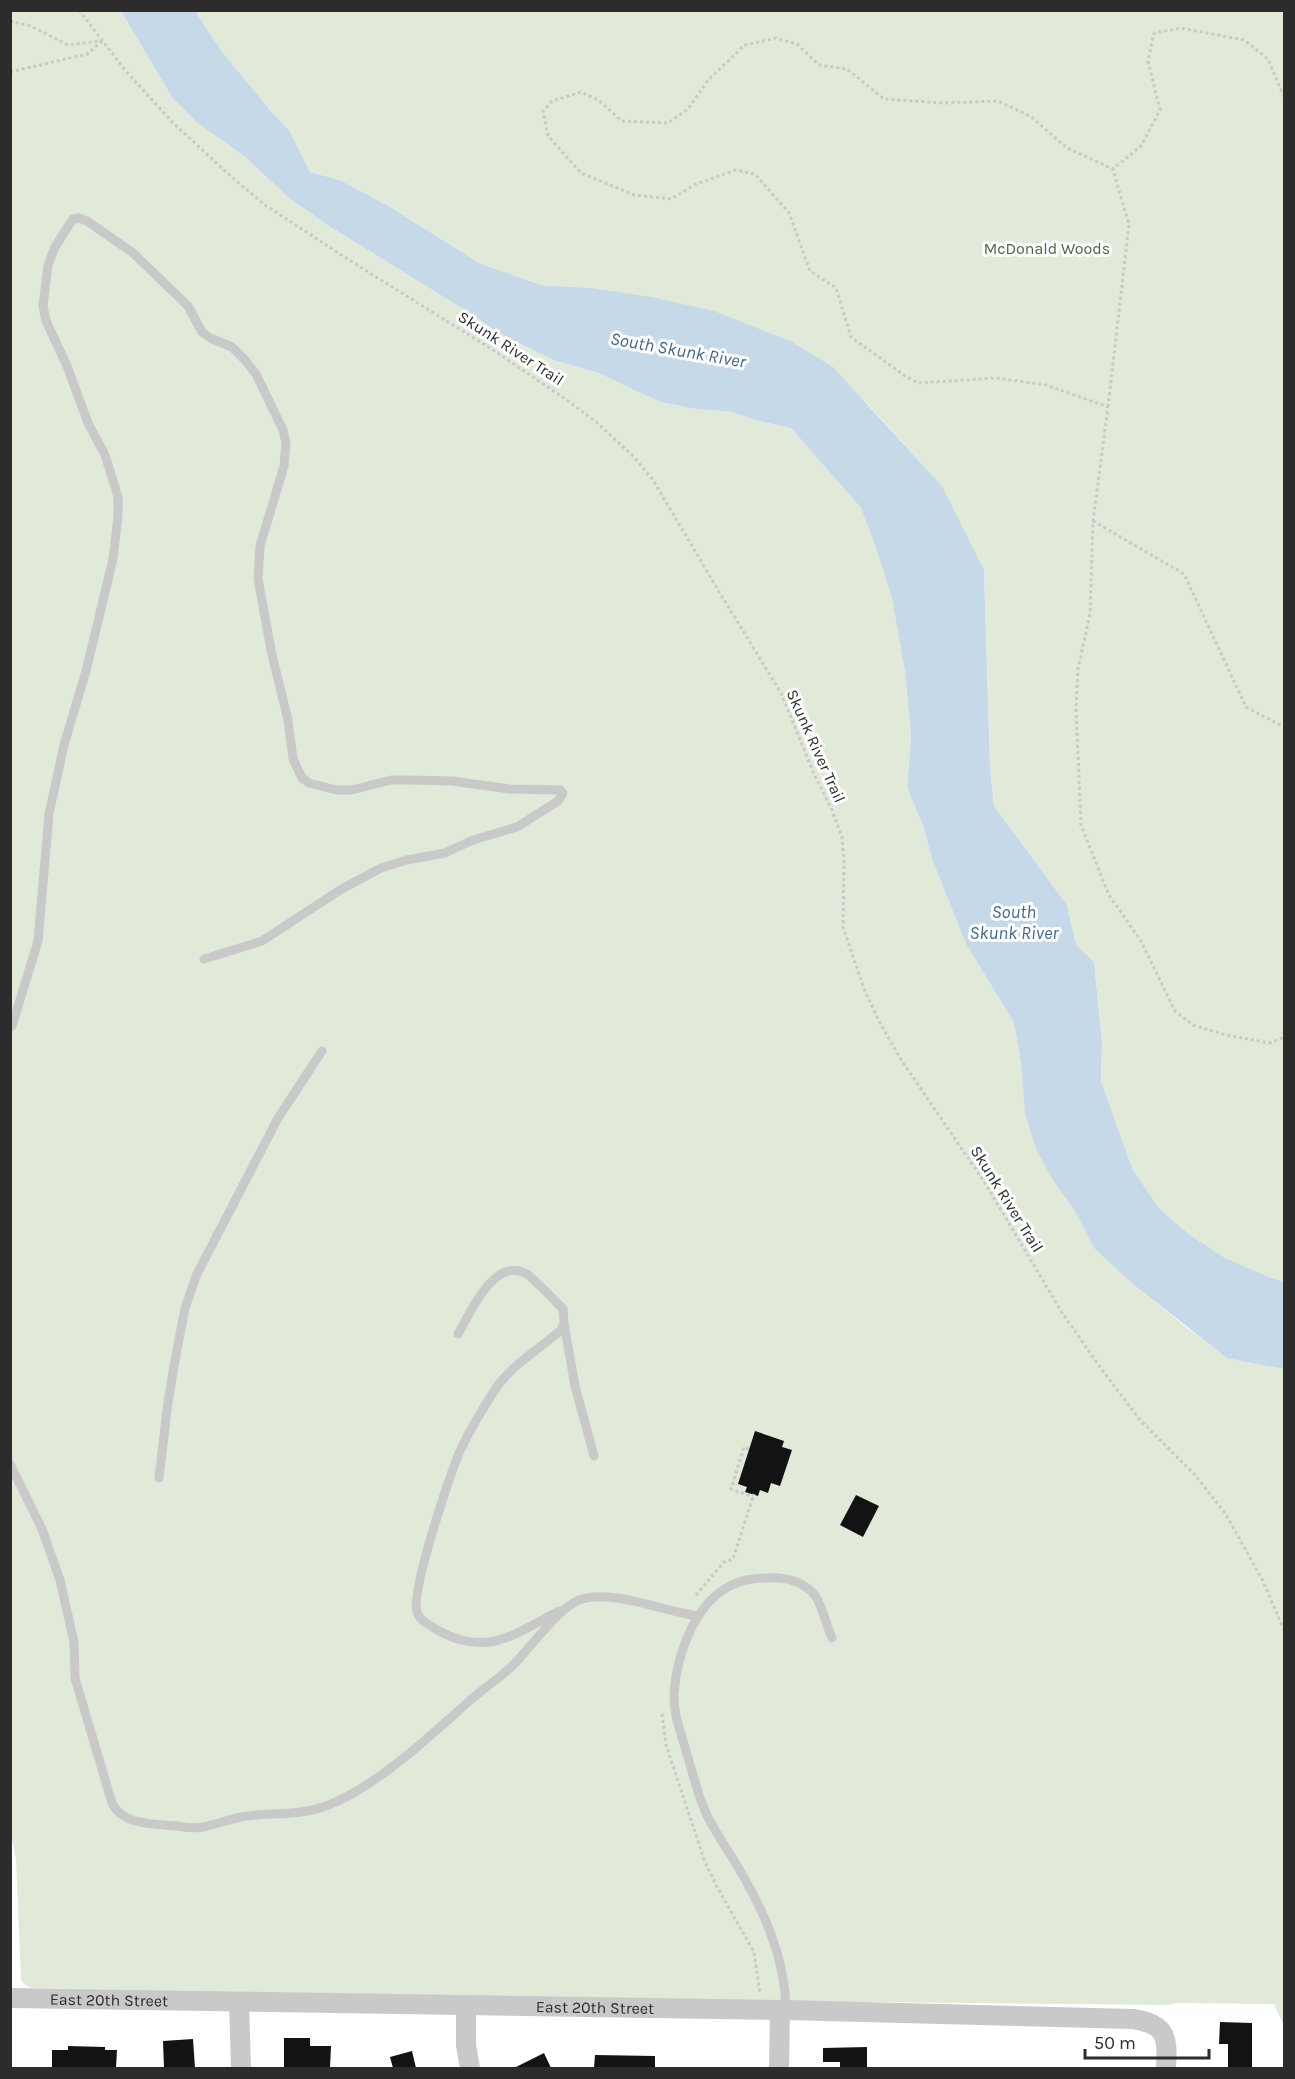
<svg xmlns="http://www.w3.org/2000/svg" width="1295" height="2079" font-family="Karla,sans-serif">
<rect width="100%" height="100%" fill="#fff"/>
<!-- green -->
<path fill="#e1e9d9" d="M10,11h111l52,88 23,23 48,34 46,43 39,27 147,91 21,15 22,11 37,18 40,11 64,30 36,7 36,3 27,9 32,7 70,80 18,49 13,42 13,73 6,64 -4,51 16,39 9,33 34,85 48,79 7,41 33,118 21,29 59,74 52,42 41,30 57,12v657l-10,-22 -97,-1 -10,2 -407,-4 -728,-13 -7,-3 -4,-5 -5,-119 -6,-34z
M195,11h1089v1270l-10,-2 -49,-21 -35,-23 -31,-27 -26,-38 -32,-89 1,-39 -8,-80 -18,-16 -9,-41 -73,-99 -4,-39 -6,-197 -42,-84 -78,-86 -273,-112 -50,-3 -62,-22 -87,-55 -52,-28 -30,-8 -21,-42 -19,-20 -47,-57z"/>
<!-- water -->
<path fill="#c6d9e9" d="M121,11h74l28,42 47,57 19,20 21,42 30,8 52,28 87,55 62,22 50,3 61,9 62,14 76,30 43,26 109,119 42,84 6,197 4,39 73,99 9,40 18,17 8,80 -1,39 32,89 26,38 31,27 35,23 49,21 10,2v88l-57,-11 -93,-73 -40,-37 -19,-37 -21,-29 -18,-33 -11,-36 -4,-49 -7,-41 -48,-79 -34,-85 -9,-33 -16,-39 4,-51 -6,-64 -13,-73 -13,-42 -18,-49 -70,-80 -32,-7 -27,-9 -36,-3 -36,-7 -64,-30 -40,-11 -37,-18 -22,-11 -21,-15 -147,-91 -39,-27 -46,-43 -48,-34 -23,-23z"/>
<!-- building -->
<path fill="#131313" d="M755,1431l29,10 -2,6 10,3 -12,36 -9,-3 -3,10 -8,-3 -2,6 -13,-4 2,-5 -9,-3z
M856,1495l23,11 -16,31 -23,-12z
M1220,2022l32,1v45h-24v-24h-9z
M284,2038h26v8h21l-1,22h-46z
M193,2039l2,29h-31l-1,-27z
M68,2046l37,1v3h12l-1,18h-64v-18h16z
M867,2047v21h-27v-6h-17v-14z
M412,2051l4,17h-23l-3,-11z
M544,2053l7,15h-37z
M595,2055l60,1v12h-61z"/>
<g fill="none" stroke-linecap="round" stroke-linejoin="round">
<!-- path -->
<path stroke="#c9c9c9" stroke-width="3" stroke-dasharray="3 3" stroke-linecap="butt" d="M79,10l46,60 49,54 60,55 31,26 84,55 141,88 74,50 31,23 39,36 19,23 68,115 60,98 33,81 17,34 11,29 2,25 -1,65 21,62 16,34 20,35 85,125 76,128 41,59 38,50 55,55 30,38 38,68 21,49
M10,21l21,5 37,19 32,-4
M10,72l77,-18 15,-13
M1284,97l-16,-38 -24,-19 -63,-12 -27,5 -6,28 12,49 -19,36 -28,23 -46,-21 -37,-32 -32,-15 -56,2 -58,-4 -37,-30 -28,-4 -22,-21 -21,-6 -31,7 -36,34 -21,30 -20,14 -46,-2 -24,-21 -17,-8 -29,9 -9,10 5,25 33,37 53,22 37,4 25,-15 40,-14 19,4 34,39 21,58 26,17 15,49 54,39 13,7 78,-5 50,7 62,22 -15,114 -3,93 -12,55 -2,39 5,117 28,70 32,46 34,70 18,14 33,10 44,8 14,-6
M1108,407l21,-183 -16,-54
M1093,521l91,53 62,133 38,20
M749,1449l-5,-2 -13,42 22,8
M696,1595l28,-33 9,-3 21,-65
M662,1714l4,31 39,117 12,25 37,65 6,42"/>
<!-- lane -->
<path stroke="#c9c9c9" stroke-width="9" d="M10,1026h2l26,-85 11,-127 15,-69 22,-74 27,-112 5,-43v-19l-13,-42 -17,-32 -21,-57 -21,-45 -3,-15 5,-41 7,-18 18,-28 6,-1 8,3 46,32 55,53 14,26 8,6 22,9 13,13 11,14 27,56 3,13 -2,23 -24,80 -2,33 14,76 16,65 5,39 9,19 7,5 27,7h16l39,-10h18l43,1 58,8 50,1 3,3 -5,8 -41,26 -44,13 -28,13 -38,7 -26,8 -41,22 -78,51 -58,18
M564,1323l11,63 19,70
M458,1334c11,-19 36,-77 67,-61 8,4 30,28 38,36l1,14 -3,7c-23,20 -51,36 -67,61 -12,19 -25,40 -34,60 -10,24 -50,142 -43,161 3,10 16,15 24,20 48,25 75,1 118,-21
M10,1464l32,65 18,51 14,62 1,36 37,125c10,22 42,21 64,23 9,1 18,3 27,1 15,-3 29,-9 44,-11 25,-3 53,-1 76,-9 48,-16 105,-69 143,-103 14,-13 31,-24 45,-37 18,-17 47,-59 68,-67 31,-12 86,12 120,16
M159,1478l9,-76 6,-36 11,-58 12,-34 81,-156 44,-67
M786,2010c-1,-55 -23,-101 -51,-148 -10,-16 -22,-33 -30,-51 -8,-19 -13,-40 -19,-60 -5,-19 -13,-37 -12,-58 3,-38 20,-90 58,-108 10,-5 24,-7 35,-7 17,-1 34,3 46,15 8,8 14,34 19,45"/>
<!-- street -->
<g stroke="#c9c9c9" stroke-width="20">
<path id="s1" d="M10,1998l776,12 347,9c34,5 35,19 33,49"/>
<path d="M239,2002l2,66"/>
<path d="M466,2006v39l4,23"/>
<path d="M779,2068l1,-58"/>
</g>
</g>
<g text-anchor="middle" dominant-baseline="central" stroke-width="6" stroke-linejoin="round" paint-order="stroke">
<!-- park labels -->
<g font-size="16" fill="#4d663b" stroke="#fff">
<text x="1047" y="248">McDonald Woods</text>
</g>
<!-- street labels -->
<g font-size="16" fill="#2c2c2c" stroke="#fff">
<text transform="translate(511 348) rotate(33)">Skunk River Trail</text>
<text transform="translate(816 746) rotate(66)">Skunk River Trail</text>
<text transform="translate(1007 1199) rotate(58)">Skunk River Trail</text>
<text stroke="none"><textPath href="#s1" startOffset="99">East 20th Street</textPath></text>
<text stroke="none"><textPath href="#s1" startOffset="585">East 20th Street</textPath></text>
</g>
<!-- water labels -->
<g font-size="18" font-style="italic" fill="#3d688b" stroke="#fff">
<text transform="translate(678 350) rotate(10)">South Skunk River</text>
<text x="1014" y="912">South<tspan x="1014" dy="21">Skunk River</tspan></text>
</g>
</g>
<!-- border -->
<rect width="1295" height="2079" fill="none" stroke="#2c2c2c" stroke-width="24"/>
<!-- scale -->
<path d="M1085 2049v9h124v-9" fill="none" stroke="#2c2c2c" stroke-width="3"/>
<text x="1094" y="2049" font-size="18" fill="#2c2c2c" stroke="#ffffff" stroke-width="4.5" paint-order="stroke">50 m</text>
</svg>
